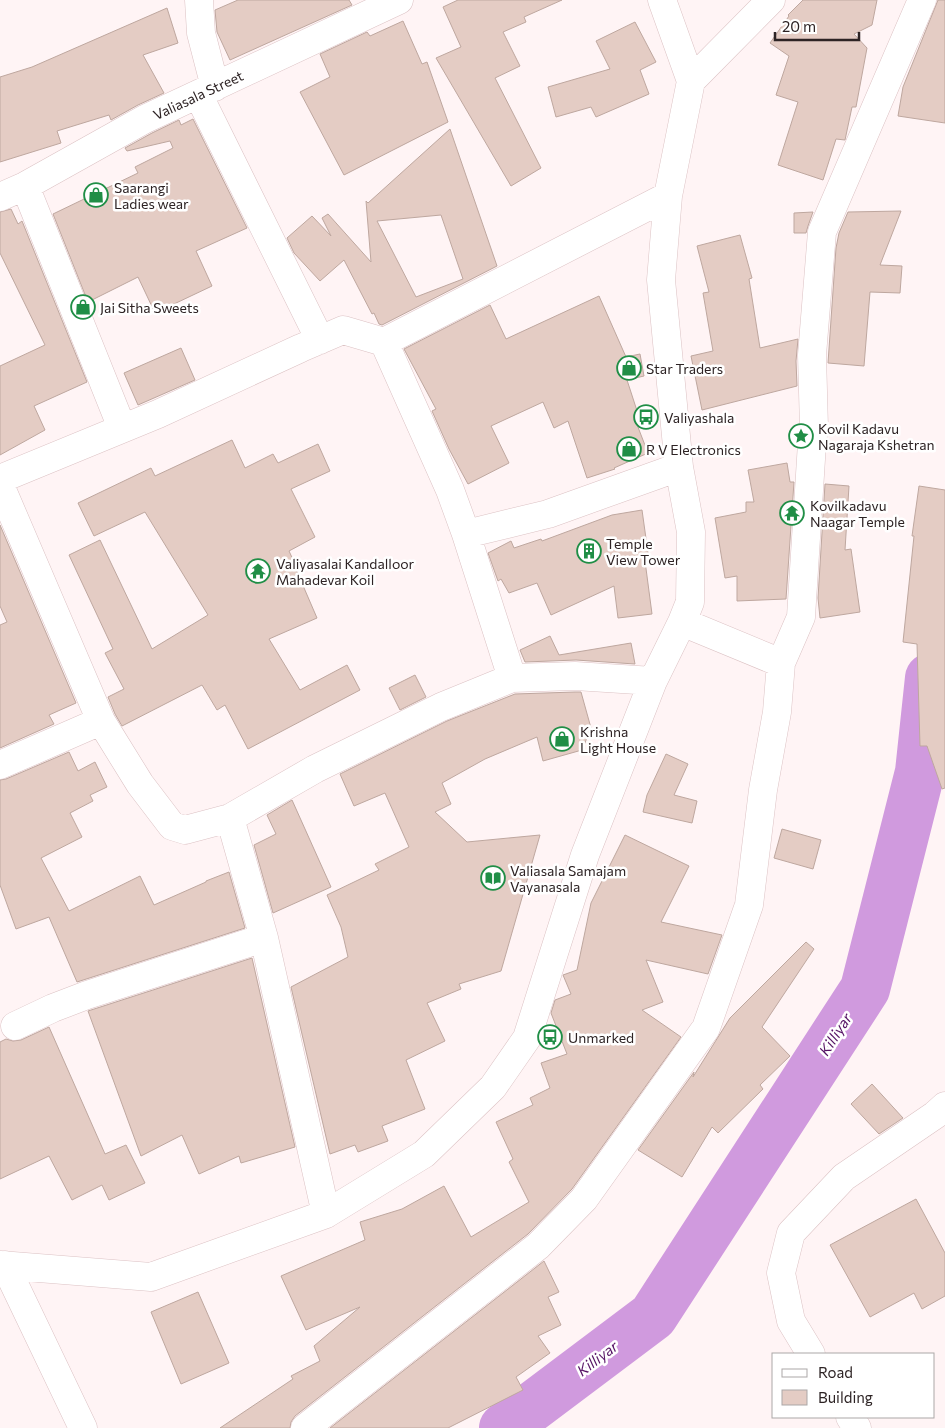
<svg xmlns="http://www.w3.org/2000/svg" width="945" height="1428" font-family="Commissioner,sans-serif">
<rect width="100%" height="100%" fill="#fff4f5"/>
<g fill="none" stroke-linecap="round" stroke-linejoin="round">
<!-- river -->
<path stroke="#d09ade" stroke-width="50" d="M504,1428l149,-112 212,-327 55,-217 10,-94"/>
</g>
<!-- building -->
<path fill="#e4ccc4" stroke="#bea79f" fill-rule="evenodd" d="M238,0h111l3,5 -122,55 -13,-28 -2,-22z
M458,0h104l-38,17 2,5 -23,10 17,34 -25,12 46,90 -30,18 -75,-128 25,-11 -18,-40z
M803,0h74l-5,25 -18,9 13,14 -11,59h-4l-7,33 -9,-1 -13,41 -45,-15 20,-63 -22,-7 13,-39 -19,-13 19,-27 -1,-1z
M938,0h7v123l-47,-7 5,-29z
M167,8l11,35 -35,12 21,38 -26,12 -27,15 -2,-5 -52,16 4,12 -61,19v-85l32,-10z
M403,21l19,43 5,-2 21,60 -104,53 -44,-83 30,-15 -10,-23 47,-22 3,4z
M635,22l21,40 -16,8 9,24 -53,23 -5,-10 -35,10 -8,-30 62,-18 -14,-28z
M193,119l54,109 -51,23 16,35 -57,27 -17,-36 -50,25 -35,-88 85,-41 -3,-6 38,-19 -3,-7 -43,10 -2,-3 27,-15 27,-13 2,5z
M450,129l47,137 -115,59 -3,-1 -5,-11 -2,1 -28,-54 -24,21 -26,-28 -7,-15 25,-22 19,20 -9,-18 6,-4 43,48 -5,-61 2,2zM441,215l22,64 -47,18 -39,-76z
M11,209l7,15 4,-3 65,161 -53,24 11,24 -45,25v-89l45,-21 -45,-92v-41z
M901,211l-21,54 22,1 -2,27 -30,-1 -6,74 -36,-3 8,-115 3,-15 9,-21z
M813,212l-5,14 -2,7h-12v-20z
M740,235l12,43 -3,1 11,69 38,-9 -2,22 1,25 -95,24 -11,-54 22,-5 -10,-58 6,-1 -12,-46z
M599,296l27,61 14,-3 4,22 -17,4 13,40 -4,2 12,31 -34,15 1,1 -28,9 -19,-57 -14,7 -11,-26 -52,24 18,37 -41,21 -19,-35 -17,-38 4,-2 -32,-60 86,-44 16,34z
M181,348l14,32 -57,25 -14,-32z
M232,440l13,28 28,-14 5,9 40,-19 12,27 -39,18 24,48 -26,14 7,15 -1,1 22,51 -48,21 31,51 47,-25 13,25 -112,59 -23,-44 -8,5 -15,-25 -80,41 -7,-12 -7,-17 16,-8 -19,-36 8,-4 -44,-94 31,-15 52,109 56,-34 -63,-103 -51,24 -16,-33 73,-35 4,8z
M787,463l3,19h4l-8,117 -49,2v-25l-12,2 -10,-60 31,-6v-10h8l-6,-32z
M825,484l24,2 -4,64 6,-1 9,63 -40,6 -2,-20z
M919,486l26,4v298l-3,1 -15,-43h-7l-3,-102 -14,-2 11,-106h-2z
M642,510l7,50 -4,1 7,53 -34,4 -4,-32 -63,29 -14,-32 -28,10 -8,-14 -3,2 -10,-28 23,-12 3,7 27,-9 1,2 70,-26z
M0,525l76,178 -27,12 5,9 -54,24v-123l7,-3 -7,-16z
M550,636l9,19 72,-12 4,21 -59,-4 -51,2 -5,-12z
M415,675l11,22 -26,13 -11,-22z
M575,692h6l10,36 -9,22 -39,11 -6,-24 -52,22 -43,24 9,21 -16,8 32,30 73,-7 -39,136 -42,13 2,5 -34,14 18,38 -39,19 19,49 -43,17 6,15 -30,11 -3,-7 -25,9 -39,-167 57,-30 -7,-30 -14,-32 52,-25 -4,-6 34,-17 -24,-54 -31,13 -14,-32 107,-53 68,-27z
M69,752l9,19 17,-9 12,25 -17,8 3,6 -23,12 12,24 -41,21 28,53 71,-35 14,29 52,-23v-1l23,-9 16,56 -168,54 -28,-65 -33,12 -16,-44v-105l6,-1z
M666,754l22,10 -14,31 23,6 -5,22 -49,-11 4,-17z
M292,800l39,87 -58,26 -19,-68 22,-11 -9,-19z
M782,829l39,11 -8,29 -39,-11z
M625,835l64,31 -28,56 61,13 -14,39 -62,-14 17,42 -21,8 39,27 -109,152 -44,45 -233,182 -4,6 -1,6h-70l73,-49 -2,-3 29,-15 -6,-15 46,-39 -54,23 -25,-54 84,-36 -5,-18 42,-13 42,-23 27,51 58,-35 -20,-40 4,-3 -17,-37 37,-17 -3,-7 20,-10 -9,-25 26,-9 -16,-41 4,-13 16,-6 -8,-19 14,-5 14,-67z
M806,942l8,7 -52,78 28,29 -30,29 3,4 -45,44 -6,-6 -30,50 -44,-27 56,-78 -1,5 37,-59z
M252,958l43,189 -54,16 -2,-7 -40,18 -17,-39 -41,21 -53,-145z
M49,1027l56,127 21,-9 19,38 -36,17 -7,-15 -30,15 -23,-44 -49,23v-137l6,-3 7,2 8,-1z
M872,1084l31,34 -24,16 -28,-30z
M916,1199l29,54v43l-23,13 -8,-16 -44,24 -40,-72z
M544,1261l15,31 -11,5 13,28 -23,11 12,17 -34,24 7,13 -75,38h-118z
M198,1292l31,71 -48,21 -30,-72z"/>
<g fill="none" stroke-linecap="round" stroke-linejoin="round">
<!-- minor casing -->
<g stroke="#dcc2c4" stroke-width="29">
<path id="minor" d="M199,0l2,33 14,54
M691,81l80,-81
M198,94l122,246
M25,186l97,242
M0,197l25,-11 120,-67 254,-119
M384,342l66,148 16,44 82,-20 131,-47
M0,479l158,-65 143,-66 42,-18 41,12 284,-146
M0,485l101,236 -101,44
M466,534l46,144
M781,663l20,-46 11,-174 2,-15 -2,-73 10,-123 100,-232
M101,721l39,63 32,42 13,4 45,-12 85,-49 126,-62 71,-29 63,-2 78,5
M230,818l34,120 62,276
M15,1026l38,-18 34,-13 177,-57
M0,1265l151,12 175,-63 98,-60 69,-67 34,-49 58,-183 68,-174 29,-59 8,-20 1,-70 -12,-65 -18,-187 7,-84 23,-115 -29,-81
M5,1265l78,163
M811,1354l-20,-33 -10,-48 10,-40 53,-56 91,-62 10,-9
M850,1417l7,11
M305,1428l233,-182 46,-47 122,-171 43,-123 14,-115 14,-78 4,-49 -99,-41"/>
</g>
<!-- minor -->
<use href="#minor" stroke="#fff" stroke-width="28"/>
</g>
<!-- icons -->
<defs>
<g id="shop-ring" transform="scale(1.25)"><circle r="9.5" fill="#fff" stroke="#208e46" stroke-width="1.5"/><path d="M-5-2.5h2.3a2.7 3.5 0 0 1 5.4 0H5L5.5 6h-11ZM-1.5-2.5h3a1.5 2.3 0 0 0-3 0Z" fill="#208e46"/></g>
<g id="bus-ring" transform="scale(1.25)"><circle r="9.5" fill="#fff" stroke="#208e46" stroke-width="1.5"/><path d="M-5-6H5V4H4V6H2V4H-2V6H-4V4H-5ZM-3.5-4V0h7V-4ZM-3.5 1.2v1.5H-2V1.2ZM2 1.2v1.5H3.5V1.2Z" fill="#208e46"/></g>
<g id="sight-ring" transform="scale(1.25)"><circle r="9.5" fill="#fff" stroke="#208e46" stroke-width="1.5"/><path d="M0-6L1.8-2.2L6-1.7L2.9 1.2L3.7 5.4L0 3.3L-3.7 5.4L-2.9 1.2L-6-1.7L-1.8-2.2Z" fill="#208e46"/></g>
<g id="temple-ring" transform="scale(1.25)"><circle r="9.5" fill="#fff" stroke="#208e46" stroke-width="1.5"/><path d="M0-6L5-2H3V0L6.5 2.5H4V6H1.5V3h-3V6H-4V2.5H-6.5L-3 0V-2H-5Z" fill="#208e46"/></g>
<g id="building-ring" transform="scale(1.25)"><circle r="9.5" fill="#fff" stroke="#208e46" stroke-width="1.5"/><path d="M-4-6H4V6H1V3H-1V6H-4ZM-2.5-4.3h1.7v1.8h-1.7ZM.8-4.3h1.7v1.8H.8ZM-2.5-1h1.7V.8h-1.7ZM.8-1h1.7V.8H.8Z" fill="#208e46"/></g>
<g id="library-ring" transform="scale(1.25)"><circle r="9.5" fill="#fff" stroke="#208e46" stroke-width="1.5"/><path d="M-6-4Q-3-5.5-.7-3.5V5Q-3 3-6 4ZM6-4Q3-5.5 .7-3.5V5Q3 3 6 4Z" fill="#208e46"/></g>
</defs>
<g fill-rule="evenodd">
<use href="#shop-ring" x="96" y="195"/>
<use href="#shop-ring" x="83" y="307"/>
<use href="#shop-ring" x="629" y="368"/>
<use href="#bus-ring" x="646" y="417"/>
<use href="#sight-ring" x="801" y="436"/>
<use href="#shop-ring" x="629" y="449"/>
<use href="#temple-ring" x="792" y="513"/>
<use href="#building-ring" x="589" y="551"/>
<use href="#temple-ring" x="258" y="571"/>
<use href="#shop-ring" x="562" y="739"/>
<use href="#library-ring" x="493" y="878"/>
<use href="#bus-ring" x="550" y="1037"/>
</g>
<g text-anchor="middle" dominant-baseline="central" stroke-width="5" stroke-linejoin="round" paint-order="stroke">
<!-- street labels -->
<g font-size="14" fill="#2d2324" stroke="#fff">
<text transform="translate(198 95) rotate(-25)">Valiasala Street</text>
</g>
<!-- poi labels -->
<g font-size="14" fill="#2d2324" stroke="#fff" text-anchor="start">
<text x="114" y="187">Saarangi<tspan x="114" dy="16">Ladies wear</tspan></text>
<text x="100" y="307">Jai Sitha Sweets</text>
<text x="646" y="368">Star Traders</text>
<text x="664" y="417">Valiyashala</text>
<text x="818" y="428">Kovil Kadavu<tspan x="818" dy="16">Nagaraja Kshetran</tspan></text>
<text x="646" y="449">R V Electronics</text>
<text x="810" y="505">Kovilkadavu<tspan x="810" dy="16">Naagar Temple</tspan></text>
<text x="606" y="543">Temple<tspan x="606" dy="16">View Tower</tspan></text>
<text x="276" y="563">Valiyasalai Kandalloor<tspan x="276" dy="16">Mahadevar Koil</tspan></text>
<text x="580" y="731">Krishna<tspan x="580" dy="16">Light House</tspan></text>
<text x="510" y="870">Valiasala Samajam<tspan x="510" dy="16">Vayanasala</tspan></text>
<text x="568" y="1037">Unmarked</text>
</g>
<!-- water labels -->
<g font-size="15" font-style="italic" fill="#551364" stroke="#fff">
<text transform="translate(835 1034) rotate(-57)">Killiyar</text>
<text transform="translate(597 1358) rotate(-37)">Killiyar</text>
</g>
</g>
<!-- legend -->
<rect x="772" y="1353" width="162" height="65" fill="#ffffff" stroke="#aba7a7"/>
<rect x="782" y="1369" width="25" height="8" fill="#ffffff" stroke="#aba7a7"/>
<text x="818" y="1378" font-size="15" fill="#2d2324">Road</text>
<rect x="782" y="1390" width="25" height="15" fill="#e4ccc4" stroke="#aba7a7"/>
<text x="818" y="1403" font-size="15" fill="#2d2324">Building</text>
<!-- scale -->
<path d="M775 32v8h84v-8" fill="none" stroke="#2d2324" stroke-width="2.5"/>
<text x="782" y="32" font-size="15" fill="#2d2324" stroke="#ffffff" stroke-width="4" paint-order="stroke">20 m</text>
</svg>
